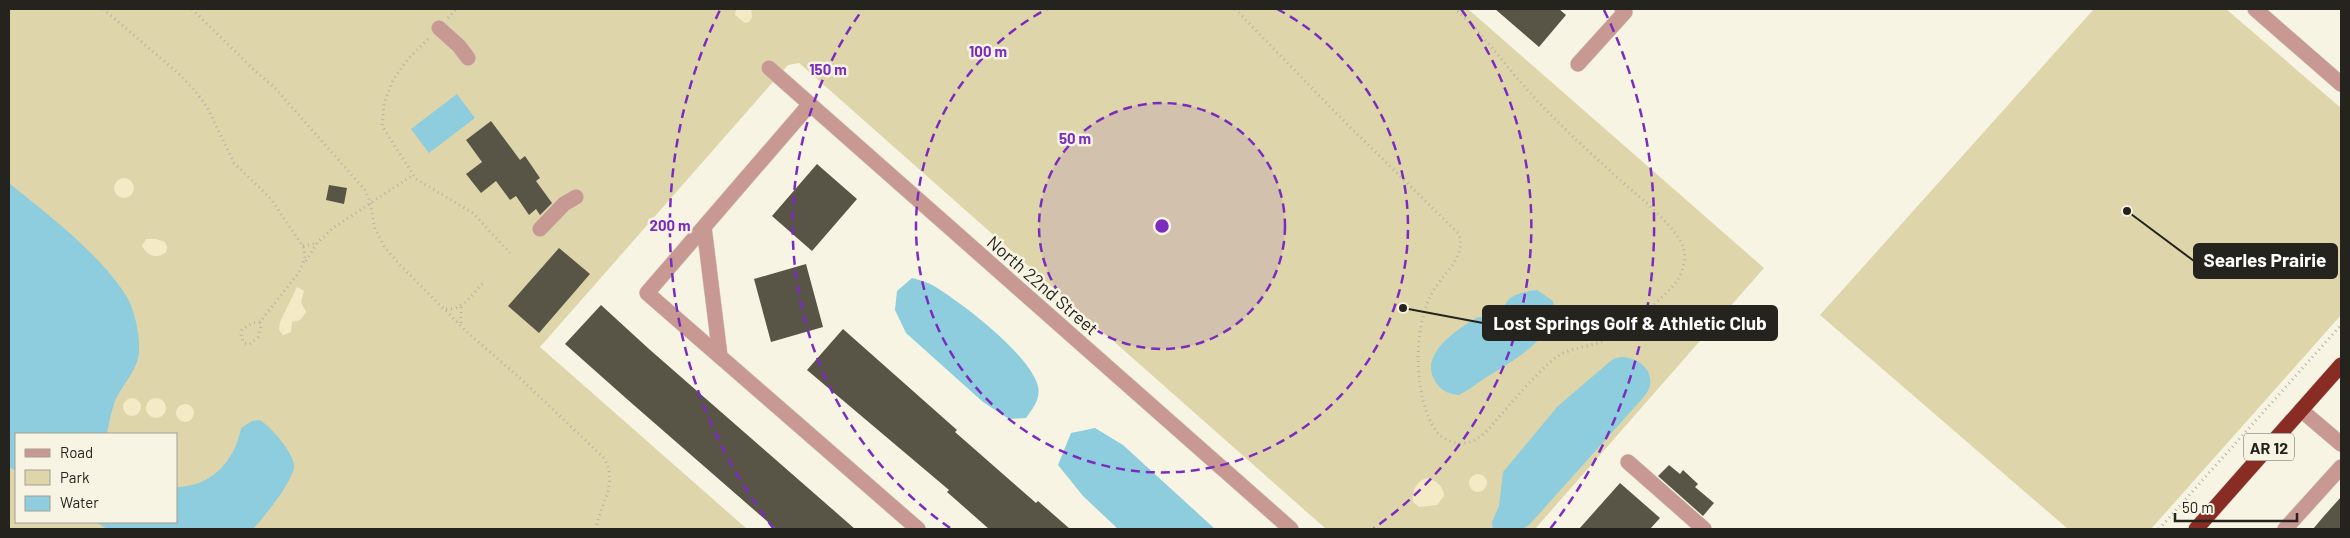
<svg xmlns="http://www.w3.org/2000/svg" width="2350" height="538" font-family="Barlow,sans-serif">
<rect width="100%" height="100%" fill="#f7f4e3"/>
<!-- green -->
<path fill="#ded6aa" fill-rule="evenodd" d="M9,9h1459l296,259 -229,261h-209l-527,-466 -11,2 -248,282 207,182h-738zM16,434h160v88h-160z
M2094,9h132l115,99v207l-190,214h-83l-248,-214z"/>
<!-- sand -->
<path fill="#f4eac5" d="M736,9h15l1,8 -3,5 -4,1 -10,-8z
M114 188a10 10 0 1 1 20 0a10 10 0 1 1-20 0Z
M146,239h10l9,3 2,5 -1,5c-10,8 -19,3 -24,-6z
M297,287l7,4 -3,11 5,10 -6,8 -8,2 -1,10 -8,3 -4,-5 1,-8z
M146 408a10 10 0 1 1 20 0a10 10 0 1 1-20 0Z
M123 407a9 9 0 1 1 18 0a9 9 0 1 1-18 0Z
M176 413a9 9 0 1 1 18 0a9 9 0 1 1-18 0Z
M1469 483a9 9 0 1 1 18 0a9 9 0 1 1-18 0Z
M1427,478c8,1 17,9 17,18l-7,9 -18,2 -6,-5c-1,-11 3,-21 14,-24z"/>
<!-- water -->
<path fill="#8dcddd" d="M457,94l18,24 -46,35 -18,-24z
M9,183c37,30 95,74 119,116 7,13 12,37 11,52 -1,20 -16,32 -24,50 -4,11 -6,22 -8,33h-91v37l-7,-4z
M912,278c7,2 15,4 22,8 28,17 92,66 103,97 5,14 -3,24 -11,35l-17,1 -26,-17 -77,-69 -11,-23 2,-19z
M1537,290l16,11c8,35 -44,62 -68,77 -9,6 -16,12 -26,17 -11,-1 -20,-5 -25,-16 -14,-26 25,-51 44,-62l19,2c6,-4 5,-8 8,-14 4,-11 22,-14 32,-15z
M1621,357c15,0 32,11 29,28 -1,6 -5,10 -8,14l-112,125 -7,5h-30l-1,-7 7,-16 4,-34 55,-66 55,-47z
M260,420c11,7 35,34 34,47 -2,16 -30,50 -41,62h-146l-11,-7h80v-35c35,0 59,-26 65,-59l11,-7z
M1095,428l28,17 92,84h-97l-35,-33 -25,-31 13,-32z"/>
<!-- building -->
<path fill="#585547" d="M1495,9h64l7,6 -27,32z
M491,121l29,39 5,-4 15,22 -4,3 16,22 -12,12 -4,-6 -7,6 -13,-19 -6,4 -14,-19 -15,12 -15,-19 16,-12 -16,-22z
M817,164l40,35 -45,52 -40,-35z
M329,185l18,3 -3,16 -18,-4z
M559,248l31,26 -51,59 -31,-27z
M806,264l17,63 -52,15 -17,-63z
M601,305l48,44 206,180h-79l-148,-129 -63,-56z
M843,329l114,101 -2,2 81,71 2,-2 32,28h-81l-42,-37 2,-2 -142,-120z
M1669,465l11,9 3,-4 15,14 -3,3 19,16 -11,13 -45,-40z
M1620,483l40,35 -10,11h-71z
M2341,497v32h-28l11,-13z"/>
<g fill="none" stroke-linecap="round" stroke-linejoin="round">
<!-- minor casing -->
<g stroke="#d1cebf" stroke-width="16">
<path id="minor" d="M2255,9l86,75
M439,28l20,18 9,12
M1578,64l47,-52 -3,-3
M769,68l522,461
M810,104l-163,189 271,236
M704,227l16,129
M540,229l24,-25 12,-7
M2301,410l40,34
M1628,462l76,67
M2285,529l56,-62"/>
</g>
<!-- highway casing -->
<g stroke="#d1cebf" stroke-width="16">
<path id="highway" d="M2196,529l145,-164"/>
</g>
<!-- path -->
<path stroke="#b5b3a5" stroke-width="3" stroke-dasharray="1 4" stroke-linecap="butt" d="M103,9l74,63 19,20 11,15 27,56 37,36 33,49 1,10 -6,14 -39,50 -8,1 -10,7 -1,6 3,7 6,1 8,-7 3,-10 -1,-5
M192,9l62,61 21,18 90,102 5,12 5,27 9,17 15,18 68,68 54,47 83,79c15,26 -4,45 -8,71
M1235,9l109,112 114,112c11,23 -18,43 -27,62 -18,34 -18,105 6,137 8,10 24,14 36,9 14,-7 22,-20 32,-31 15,-17 31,-36 49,-51 14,-12 33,-11 49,-18 17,-7 67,-47 75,-62 5,-8 8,-20 6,-30 -5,-19 -41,-49 -56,-62 -33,-30 -66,-59 -96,-92 -26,-28 -48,-61 -77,-86
M448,18l8,-9
M428,39l-20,20 -15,21 -9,24 -2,22 34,53 57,34 37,40
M303,246l14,-3
M306,261l11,-18 16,-15 80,-53
M461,307v18
M446,309c18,1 27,-16 39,-28
M2159,529l182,-204"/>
<!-- minor -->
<use href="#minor" stroke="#c89992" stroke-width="15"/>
<!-- highway -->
<use href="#highway" stroke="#892c23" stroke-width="15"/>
</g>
<!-- distance rings -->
<circle cx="1162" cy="226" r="123" fill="#7b2cbf" fill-opacity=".12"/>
<g fill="none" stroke="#7b2cbf" stroke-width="2.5" stroke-dasharray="9 6">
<circle cx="1162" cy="226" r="123"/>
<path d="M1277 9A246 246 0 1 1 1047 9"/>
<path d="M950 528A369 369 0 0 1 863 9M1461 9A369 369 0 0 1 1374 528"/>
<path d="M774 529A492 492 0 0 1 720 10M1604 10A492 492 0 0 1 1550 529"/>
</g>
<g text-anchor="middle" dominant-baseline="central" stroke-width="5" stroke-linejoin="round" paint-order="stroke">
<!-- shield labels -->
<rect fill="#f7f4e3" stroke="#636258" stroke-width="1" x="2244" y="433.5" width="50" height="27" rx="4"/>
<g font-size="16" font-weight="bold" fill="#24231d">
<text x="2269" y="447">AR 12</text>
</g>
<!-- street labels -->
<g font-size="18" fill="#24231d" stroke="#f7f4e3">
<text transform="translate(1043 285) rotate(41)">North 22nd Street</text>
</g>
</g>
<circle cx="1162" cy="226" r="8" fill="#7b2cbf" stroke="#f7f4e3" stroke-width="2.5"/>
<g font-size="15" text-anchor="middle" font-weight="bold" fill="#7b2cbf" stroke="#f7f4e3" stroke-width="5" stroke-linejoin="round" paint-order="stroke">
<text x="988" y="57">100 m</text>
<text x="828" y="75">150 m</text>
<text x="1075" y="144">50 m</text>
<text x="670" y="231">200 m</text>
</g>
<!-- callouts -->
<path fill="none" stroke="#24231d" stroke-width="2" d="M2127 211L2194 261M1403 308L1483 323"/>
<g fill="#24231d" stroke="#f7f4e3" stroke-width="2">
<circle cx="2127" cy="211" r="5"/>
<circle cx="1403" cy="308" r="5"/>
</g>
<g fill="#24231d" stroke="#24231d" stroke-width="2">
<rect x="2194" y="244" width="143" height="34" rx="5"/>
<rect x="1483" y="306" width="294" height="34" rx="5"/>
</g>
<g font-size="19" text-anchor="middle" font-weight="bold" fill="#fff">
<text x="2265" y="267">Searles Prairie</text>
<text x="1630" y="330">Lost Springs Golf &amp; Athletic Club</text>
</g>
<!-- border -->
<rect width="2350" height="538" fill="none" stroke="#24231d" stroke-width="20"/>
<!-- legend -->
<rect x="15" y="433" width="162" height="90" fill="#f7f4e3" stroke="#a3a094"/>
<rect x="25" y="449" width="25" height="8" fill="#c89992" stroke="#a3a094"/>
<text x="60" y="458" font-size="15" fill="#24231d">Road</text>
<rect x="25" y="470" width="25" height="15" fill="#ded6aa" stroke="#a3a094"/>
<text x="60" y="483" font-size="15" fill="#24231d">Park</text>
<rect x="25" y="496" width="25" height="15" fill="#8dcddd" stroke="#a3a094"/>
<text x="60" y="508" font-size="15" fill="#24231d">Water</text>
<!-- scale -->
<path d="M2175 513v8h122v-8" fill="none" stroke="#24231d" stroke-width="2.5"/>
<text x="2182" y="513" font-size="15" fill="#24231d" stroke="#f7f4e3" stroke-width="4" paint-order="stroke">50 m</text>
</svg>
